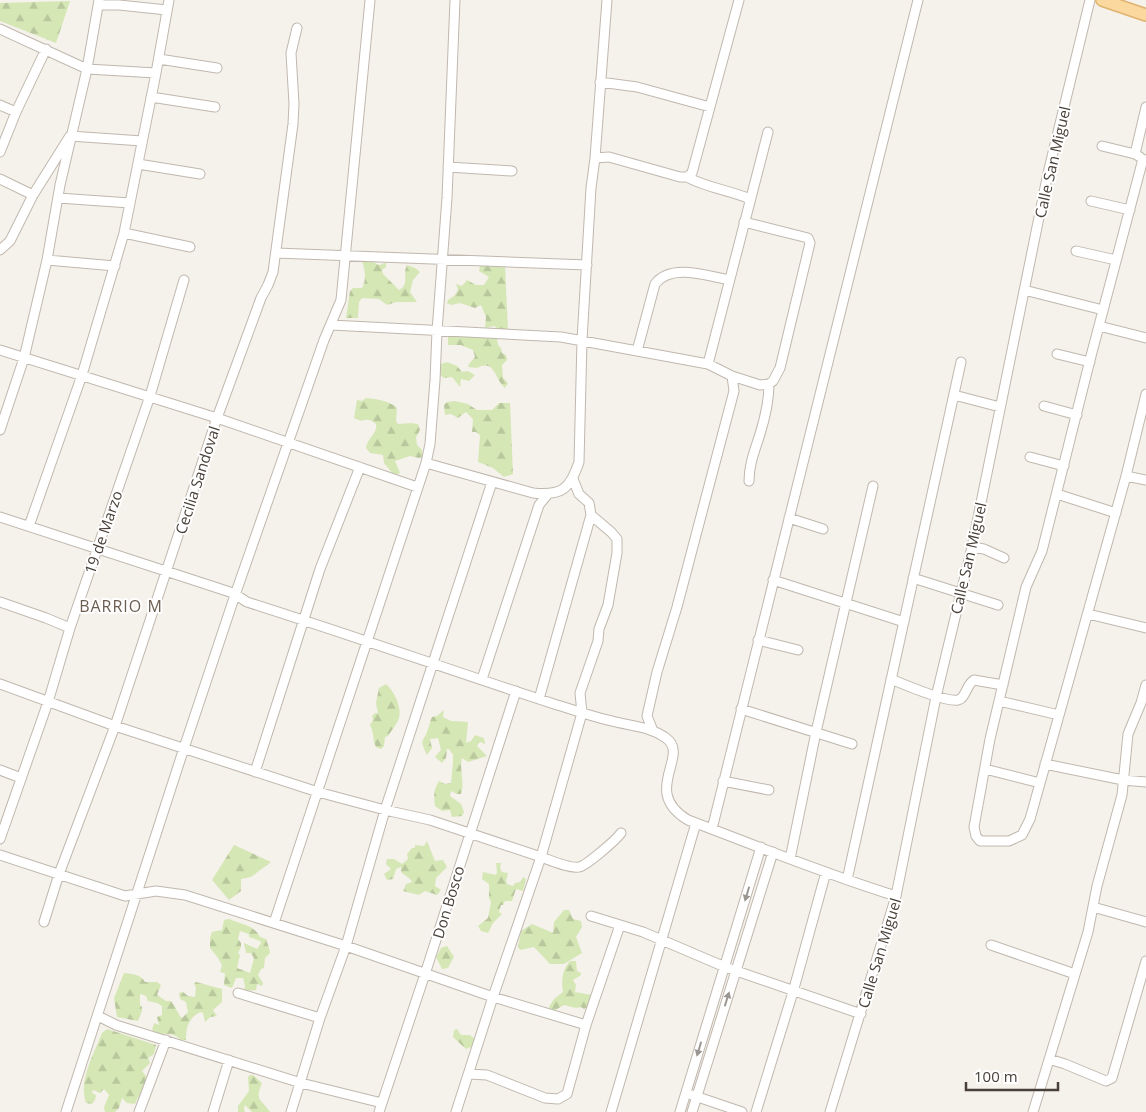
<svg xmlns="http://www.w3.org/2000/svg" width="1146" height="1112" font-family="'Open Sans',sans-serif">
<defs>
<pattern id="forest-firs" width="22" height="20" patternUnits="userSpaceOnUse" patternTransform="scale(1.25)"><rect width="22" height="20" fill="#d6e7b6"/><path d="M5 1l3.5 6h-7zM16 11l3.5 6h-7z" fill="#b9c79d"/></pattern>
</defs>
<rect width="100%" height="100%" fill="#f5f1eb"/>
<!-- forest -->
<path fill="url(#forest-firs)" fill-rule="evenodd" d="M70,1l-14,42 -56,-22v-18z
M372,257l4,7 4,1 6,-3v5l-4,3 1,4 16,16c11,-6 3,-16 8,-25l8,3 5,4 -7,8 -3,12 7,10h-21l-9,3 -8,-6 -17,-1 -3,4 -1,16h-12l4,-27 3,-3h9c5,-9 3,-20 -1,-29z
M485,265l6,2 5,-2 9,1 3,65 -8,-1 -6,-4 -9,2 1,-11 -5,-12 -6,3 -15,-5 -9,2 -4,-2 1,-3 6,-4 4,-6 -2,-6 6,2 5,-6 9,5h8l5,-8 -10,-6 1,-5z
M450,335l47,3 1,7 3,3 1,5 4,2 1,5 -5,5 1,13 5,5 -3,5c-10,-8 -10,-30 -28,-20l-9,-1 1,-3 6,-7 -2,-7 -12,-5h-13v-9z
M447,362l10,4 5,6 6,-1 7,4 -6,6 -8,-2 -1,8 -8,-10 -8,1 -5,-4 -1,-5 3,-5z
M366,398c11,1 24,3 31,10l-1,13 2,3 13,-1 7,1 2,6 -4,7 1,8 5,5v7l-3,1 -9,-2 -15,5 5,12 -2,1h-5l-9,-11 -1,-8 -13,-2 -4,-5c1,-10 12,-15 10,-24 -5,-5 -9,-5 -15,-3l-7,-3 3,-18 5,1z
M455,401l13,3 9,6h15l7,-7h11l3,71 -9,3 -11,-9 -15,-6 2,-27 -4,-3h-4l1,-13 -7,-7 -8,6 -7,-4 -6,1 -1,-10 3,-3z
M386,684c8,7 16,23 13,34 -2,6 -8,13 -11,18l-3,1 -1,9 -3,3 -5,-2c-4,-8 -1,-12 -6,-22l3,-5 -1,-4 3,-3h3l-2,-10 3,-15z
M444,710l-1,7 8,4 17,1 -2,21 5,-2 4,-6 9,3 1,6 -5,-2 -3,4 10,10 -19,6 -6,-4c-3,13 3,22 -1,36h-4l-6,-3 -1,5 11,8 3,8 -2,4 -10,1 -2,-7 -8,1 -7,-5c-1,-10 -2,-15 4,-25l6,3 6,-1 2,-21v-7l-4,-6h-2l-1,9 -4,5 -7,-6 6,-7 -3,-12 -8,1 2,9 -5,7c-9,-19 -3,-11 1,-26 2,-5 2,-8 4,-12l5,-1z
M427,841l8,20 8,-1 4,7 -11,11 -1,8 6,4 -4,5 -12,-4 -6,4 -16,-4 3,-7 6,-2 -1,-2 -10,-8v-5l-5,2 -3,10 -6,1 -3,-6 7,-5 -5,-5 1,-5h7l8,5 6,-5 -1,-5 5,-6h3v-3l9,1z
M234,845l37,17 -20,15 -10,2v12l-12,9 -17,-20z
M496,863h5l-1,5 2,4 6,1 -2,8 1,3 6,2 2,-3 5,-1 3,-5 3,2 -3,12 -7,-2 -4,12h-7l-2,4h-2l-2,7 3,2 -9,9 -5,10 -7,-2 -3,-5 10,-8 3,-16 -2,-4v-14l-7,-5 1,-7 13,3 1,-3z
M564,910h5l4,9 8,2 1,6 -6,10 6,16 -18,11h-14l-16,-17 -14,3 -2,-3 3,-16 11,-7 21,9 1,-11z
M229,919c12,5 25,6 31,18l6,2c1,3 4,11 4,14l-5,5 -1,10 -3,1 -3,6 5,8 -1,3 -5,-2 -1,6 -12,1 1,-5 -2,-8h-7l-4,10 -8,-3 1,-12 -5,-1 2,-7 -4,-7 -8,-10v-10l2,-6 10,-2 2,-10zM240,931l9,3v3l11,4 1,2 -4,6 -13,-6 2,10h5l3,5 -4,15 -13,-5 3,-13 -2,-2 3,-6v-4l-3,-4z
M447,946l7,11 -6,11 -6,1 -6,-12 5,-9z
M570,961h6l1,10 4,2v2l-8,5 3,5 -1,7 17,3 -3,11 -5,3 -3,-2 -5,1 -12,-3 -12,7 -3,-5 5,-8 9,-7c-2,-11 -1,-22 7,-31z
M124,973c9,1 16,1 21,9h12l4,3 -4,10 9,6h5c5,6 6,12 11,17l6,-6 -2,-10 -6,-3 -1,-6 4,-1 5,4 7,1 1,-9 -2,-5 2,-1 26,7v13l-9,8 4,6 -7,1 -5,5 -2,-9 -3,-1c-12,7 -14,15 -14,28h-5c-7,-6 -11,-7 -20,-5l-9,-5 2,-7 5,2 -2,-8 5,-2v-9l-5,-3 -9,-2 -2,-5 -6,-2v11l2,2v4l-4,10 -21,-4 -3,-19z
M107,1029l49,16 -2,9 -6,4 2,5 -8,8 4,5 -1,17 -7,4 -3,7 -8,-1 -5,-5 -3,10 -4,4h-10l-1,-5 5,-12 -5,-6 -4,4 -7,-3 -1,3 4,2 -1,5 -3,4 -6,-1c-8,-23 8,-49 16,-70z
M457,1029l4,6h9l7,6 -3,5 -8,3 -13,-12 1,-7z
M250,1075h3l9,8c-8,19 0,16 8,29h-18l-7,-7 -1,4 1,3h-7v-6l11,-15 -1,-14z"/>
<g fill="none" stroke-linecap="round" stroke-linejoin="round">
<!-- minor casing -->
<g stroke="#c0b8ae" stroke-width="11">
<path id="minor" d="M98,5h21l48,5
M0,29l87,40 69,4
M159,59l58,9
M600,82l37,5 73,20
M151,97l64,10
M0,105l16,7
M1102,146l33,8 5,3
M0,152l16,-40 30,-63
M1135,154l11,-47
M595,158l14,-1 71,20h7l5,-4 47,-173
M1143,159l-52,197 -49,195 -16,36 -36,152 -16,88 2,9 4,5h29l13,-6 8,-16 96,-343 20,-82
M138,164l62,10
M448,167l64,4
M687,177c20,11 42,13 63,22
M0,179l33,16
M58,198l72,5
M1091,201l39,9
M124,233l66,14
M0,250l10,-9 23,-46 37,-59 72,5
M1076,251l40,9
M276,253l311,12
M47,260l68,6
M1024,290l79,20
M331,325l230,12 147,27 24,12 28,9 9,-1 4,-3 7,-13 30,-125 -2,-5 -64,-16
M1099,326l47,12
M0,350l217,68 200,69
M637,351l18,-67c16,-21 52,-8 74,-4
M1057,354l33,8
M708,364l60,-232
M954,395l46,12
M1044,406l33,9
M0,430l24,-72 23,-98 13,-75 27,-116 12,-69
M1030,457l34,9
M426,463l4,-19 5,-64 2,-49 10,-133 8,-198
M1126,476l20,4
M749,481c0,-17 6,-31 11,-47 5,-16 9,-33 9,-50
M1057,494l59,19
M0,517l233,76 14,9c104,33 206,69 310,103 18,5 36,12 55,16 18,5 37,5 54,17 25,18 -26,53 22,82 69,26 137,54 208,76
M789,518l34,11
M29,526l53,-151 42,-142 32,-160 13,-73
M972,547l12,2 20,9
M913,578l85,27
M773,580l131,42
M0,602l46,16 24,10
M1088,614l58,14
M758,640l40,10
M482,679l57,-174 9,-11
M891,679c14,6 54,23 67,21 8,-2 8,-15 16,-20l29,5
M0,684l115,42 203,66 67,18 45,10 111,37 41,-144 -2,-20 18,-52 1,-12 9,-24 9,-52v-14l-6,-7 -20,-17 -2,-12 -10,-9 -6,-15
M539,699l52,-184
M999,701l60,14
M741,709l111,35
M653,731l-6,-15 10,-44 20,-65 57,-216 -2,-15
M1045,764l78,16 23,2
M985,769l55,14
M0,770l21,8
M255,772l65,-203 40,-102
M723,781l46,9
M712,829l206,-829
M0,839l48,-137 22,-74 80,-232 34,-116
M0,855l125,41 31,-5 29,4 161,51 147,51 93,28
M790,859l26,-127 57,-246
M847,880l114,-518
M1093,907l53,15
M591,916l52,16 82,35 136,47
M44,922l15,-48 56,-148 102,-308 44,-120 7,-13 5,-13 20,-148 1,-20 -3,-51 6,-25
M274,923l152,-460 107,30c29,3 37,-4 46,-31l3,-122 9,-152 4,-30 12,-158
M991,945l84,29
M238,993l82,25
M98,1016l18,9 185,58 81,20
M1049,1059l16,5 41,17 6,-3 34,-117
M468,1074l19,1 58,23 13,1 9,-5 19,-69 34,-100
M692,1095l50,17
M66,1112l118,-364 51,-153 89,-255 17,-40 29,-300
M139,1112l27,-72
M213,1112l16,-52
M291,1112l29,-94 26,-72 39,-136 107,-328
M379,1112l46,-138 91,-283
M456,1112l37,-115 48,-140c9,3 29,12 38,10 7,-1 37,-27 42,-34
M611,1112l85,-289
M680,1112l81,-265
M692,1112l81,-260
M756,1112l37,-120 33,-120
M830,1112l66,-216 40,-199 36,-150 76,-374 42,-173
M1033,1112l55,-180 9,-46 25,-91 6,-61 13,-31 5,-18"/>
</g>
<!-- major casing -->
<g stroke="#e0b36e" stroke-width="14">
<path id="major" d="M1102,0l44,15"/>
</g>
<!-- minor -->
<use href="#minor" stroke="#fff" stroke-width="9"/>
<!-- major -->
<use href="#major" stroke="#fad89e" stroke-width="11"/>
</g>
<!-- one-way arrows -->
<defs><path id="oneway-solid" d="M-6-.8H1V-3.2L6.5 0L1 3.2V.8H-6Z" transform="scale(1.25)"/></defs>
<g fill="#9b9692">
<use href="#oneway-solid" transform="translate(747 894) rotate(107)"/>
<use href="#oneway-solid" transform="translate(727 999) rotate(-73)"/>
<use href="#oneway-solid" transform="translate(699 1049) rotate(107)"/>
</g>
<g text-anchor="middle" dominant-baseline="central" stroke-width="4" stroke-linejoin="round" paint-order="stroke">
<!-- street labels -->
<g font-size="15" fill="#494139" stroke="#fff">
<text transform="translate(1052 162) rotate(-77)">Calle San Miguel</text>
<text transform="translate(197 480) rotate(-72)">Cecilia Sandoval</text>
<text transform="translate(103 532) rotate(-71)">19 de Marzo</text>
<text transform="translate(968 558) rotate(-77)">Calle San Miguel</text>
<text transform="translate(448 902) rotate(-73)">Don Bosco</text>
<text transform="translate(879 953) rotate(-73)">Calle San Miguel</text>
</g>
<!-- neighbourhood labels -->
<g font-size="16" letter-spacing="1" fill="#6b5e50" stroke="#fff">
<text x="121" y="606">BARRIO M</text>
</g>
</g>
<!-- scale -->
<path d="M966 1082v8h92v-8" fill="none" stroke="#494139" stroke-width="2.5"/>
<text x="974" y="1082" font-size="15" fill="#494139" stroke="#ffffff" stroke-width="4" paint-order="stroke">100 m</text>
</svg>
